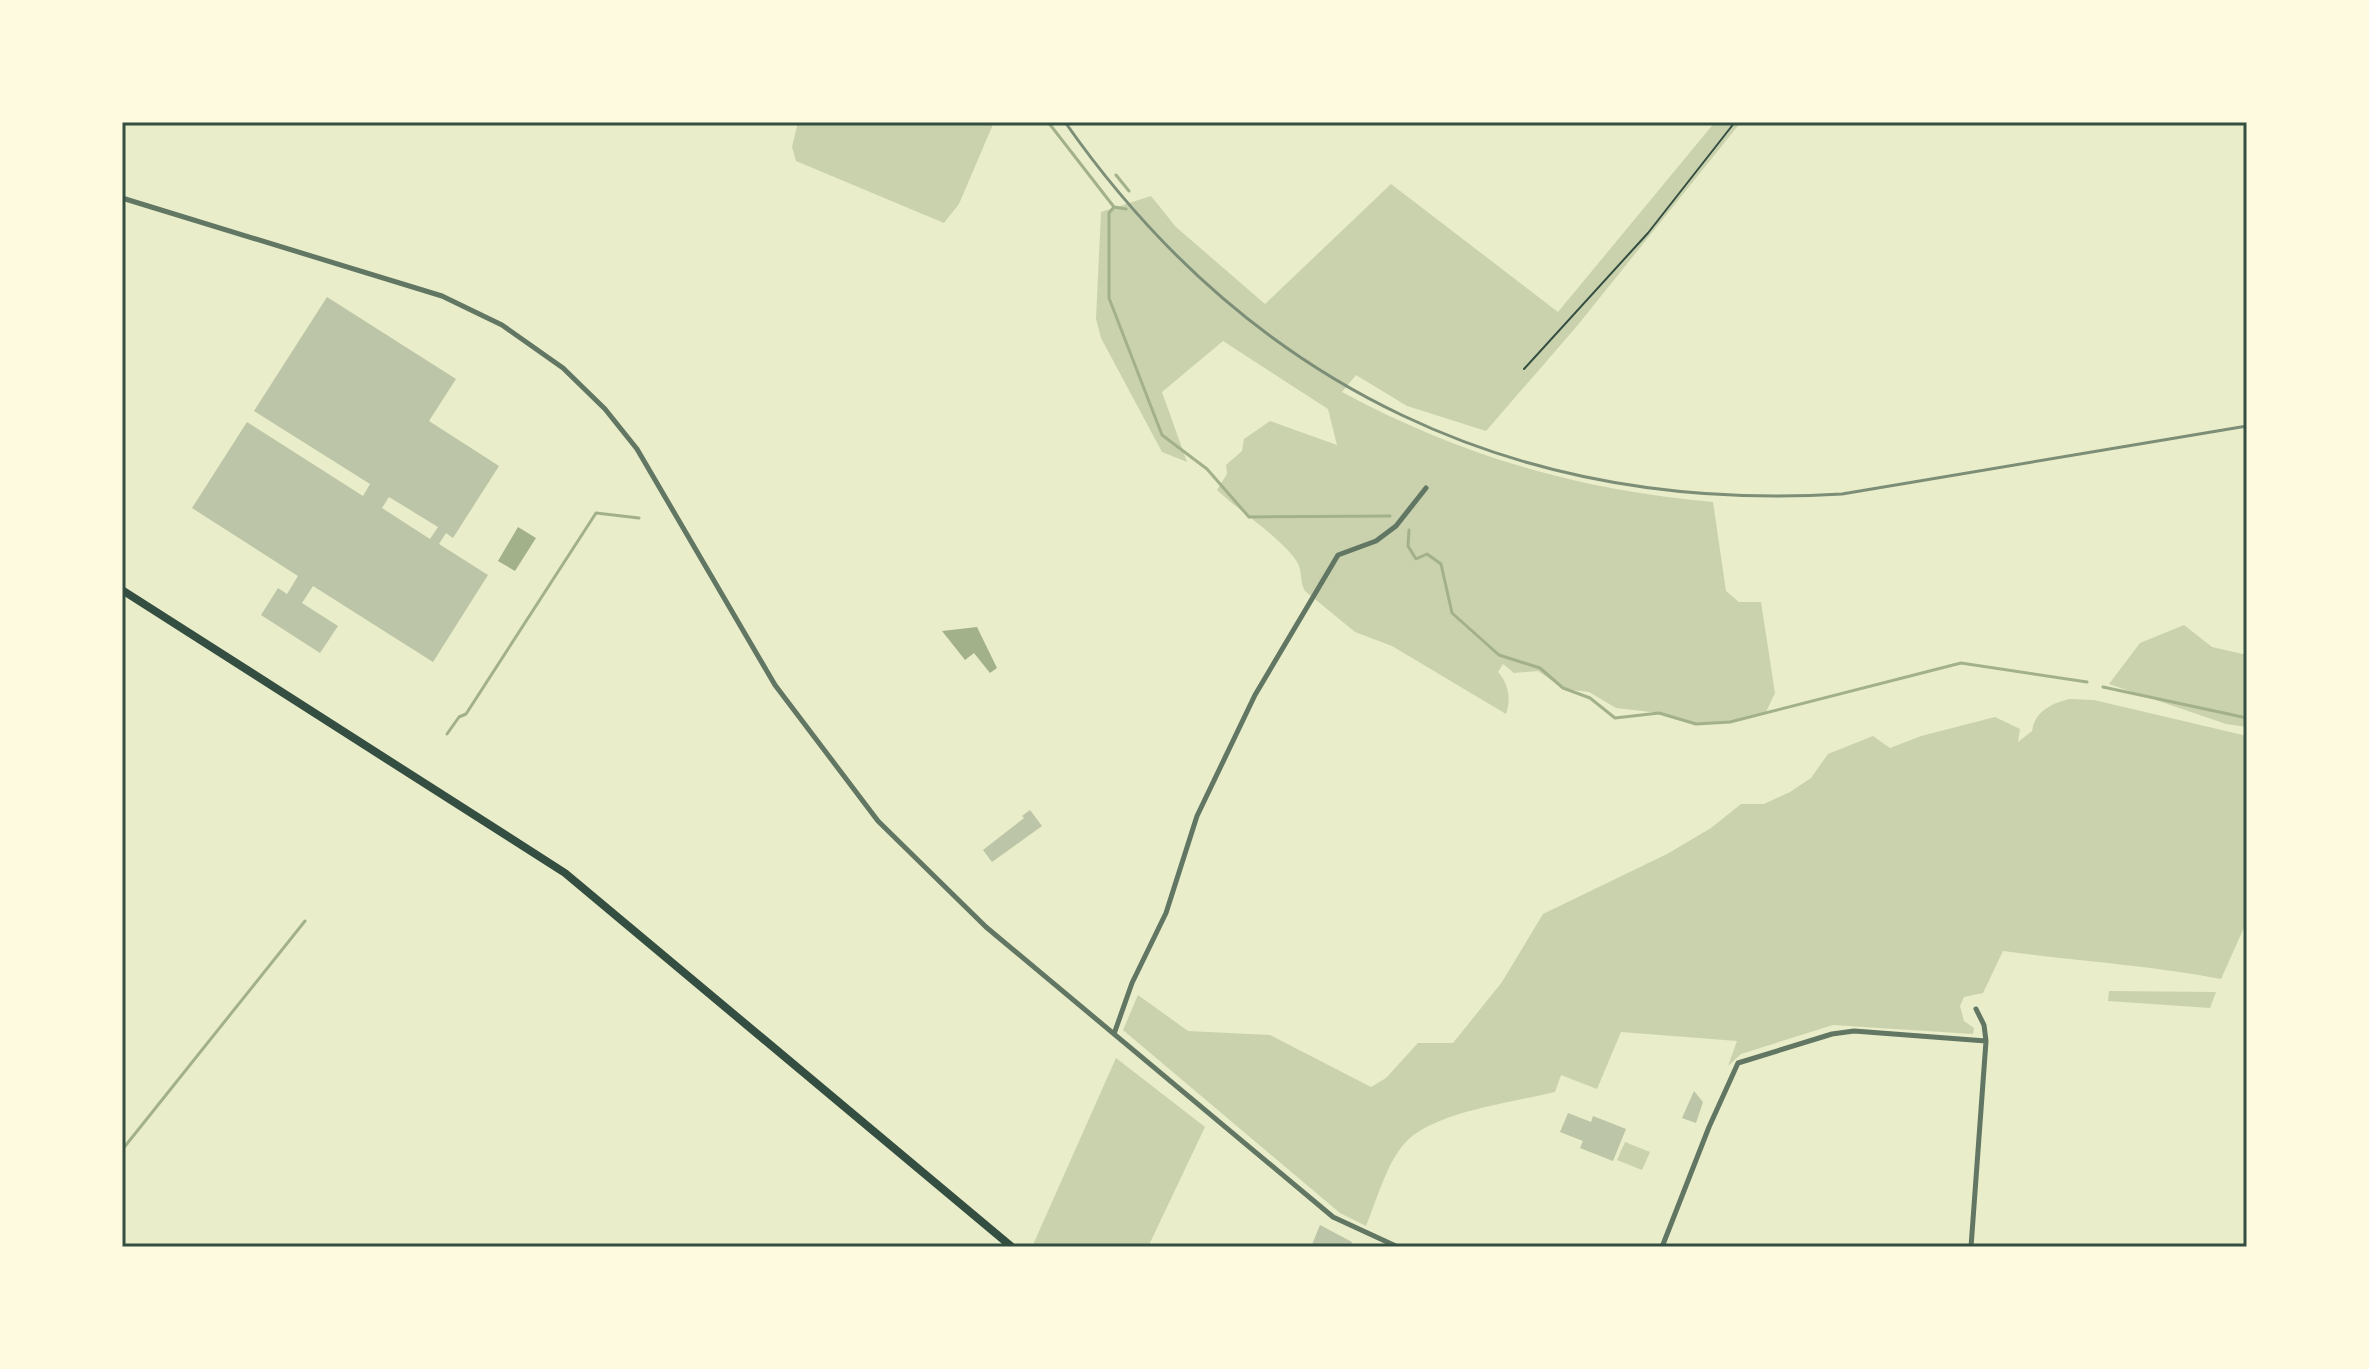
<svg xmlns="http://www.w3.org/2000/svg" width="2369" height="1369" font-family="'DejaVu Sans',sans-serif">
<rect width="100%" height="100%" fill="#e9edc9"/>
<!-- green -->
<path fill="#cad2ad" d="M798,122h196l-35,82 -15,19 -148,-62 -4,-14z
M1715,122h26l-164,204 -91,105 -79,-25 -51,-31 -14,17c119,64 236,98 371,110l13,89 13,11h22l14,91 -10,21 -35,8 -34,2 -37,-11 -43,-5 -27,-16 -25,-3 -26,-18 -24,2 -11,-9 -5,8c11,12 13,28 8,42l-114,-68 -37,-14 -50,-41c-6,-10 -2,-20 -8,-29 -13,-22 -59,-52 -80,-72l10,-16 -1,-9 16,-14 2,-12 26,-18 67,24 -9,-36 -105,-68 -61,51 25,70 -25,-10 -61,-114 -5,-19 5,-107 50,-16 25,31 89,77 126,-120 167,128z
M2184,625l28,22 35,8v72l-21,-3 -117,-40 31,-41z
M2069,699l25,1 153,36v185l-26,58c-72,-14 -145,-18 -218,-28l-20,42 -19,4 -4,9 4,15 10,7 -1,6 -140,-9 -92,29 -13,12 9,-25 -116,-9 -24,57 -36,-14 -6,17c-41,10 -123,20 -150,51 -19,21 -28,57 -39,83l-26,-13 -217,-183 15,-35 50,36 82,4 101,52 15,-9 32,-35h35l49,-61 41,-68 124,-60 44,-26 30,-24h23l26,-12 21,-14 17,-24 45,-18 17,12 31,-12 74,-19 25,12 -2,13 14,-11c3,-20 19,-27 37,-32z
M2109,991l107,1 -6,16 -102,-7z
M1116,1058l89,69 -57,120h-116z
M1625,1142l25,10 -8,18 -25,-10z"/>
<!-- water -->
<path fill="#a3b18a" d="M518,527l18,11 -21,33 -17,-10z
M977,627l20,41 -7,5 -16,-20 -9,7 -23,-29z"/>
<g fill="none" stroke-linecap="round" stroke-linejoin="round">
<!-- stream -->
<path stroke="#a3b18a" stroke-width="3" d="M1048,122l66,85 -5,6v85l53,137 45,34 42,48 141,-1
M1116,175l13,16
M1114,207l12,2
M1409,530l-1,16 8,13 11,-5 14,10 11,49 47,42 41,13 23,20 27,10 25,20 44,-5 37,11 34,-2 231,-59 126,19
M2103,687l144,31
M447,734l12,-17 7,-3 130,-201 43,5
M122,1150l183,-229"/>
</g>
<!-- building -->
<path fill="#bcc5a7" fill-rule="evenodd" d="M327,297l129,82 -27,42 70,45 -46,72 -7,-5 -7,11 49,31 -55,87 -120,-76 -11,17 36,23 -18,27 -59,-38 17,-27 9,6 11,-18 -106,-68 55,-86 116,74 7,-12 -116,-73zM389,497l49,30 -8,12 -48,-31z
M1030,810l12,16 -50,36 -9,-12 41,-32 -2,-2z
M1694,1091l9,11 -7,21 -14,-5z
M1568,1113l23,9 2,-6 33,13 -13,32 -33,-13 3,-7 -23,-9z
M1320,1225l32,17 -2,5h-39z"/>
<g fill="none" stroke-linecap="round" stroke-linejoin="round">
<!-- path -->
<path stroke="#344e41" stroke-width="2" d="M1524,369l124,-136 87,-111"/>
<!-- minor -->
<path stroke="#617663" stroke-width="5" d="M122,198l320,98 60,29 61,43 42,41 32,40 138,236 103,136 108,106 347,290 65,30
M1114,1034l18,-51 34,-70 31,-97 58,-121 83,-140 38,-14 20,-15 30,-38
M1662,1247l47,-120 29,-64 94,-29 22,-3 132,10
M1971,1247l15,-206 -2,-16 -8,-16"/>
<!-- secondary -->
<path stroke="#344e41" stroke-width="8" d="M122,590l443,283 447,374"/>
<!-- rail -->
<path stroke="#7c8e77" stroke-width="3" d="M1065,122c186,266 454,392 777,372l405,-68"/>
</g>
<!-- border -->
<rect width="2369" height="1369" fill="none" stroke="#fefae0" stroke-width="248"/>
<rect x="124" y="124" width="2121" height="1121" fill="none" stroke="#344e41" stroke-width="3"/>
</svg>
